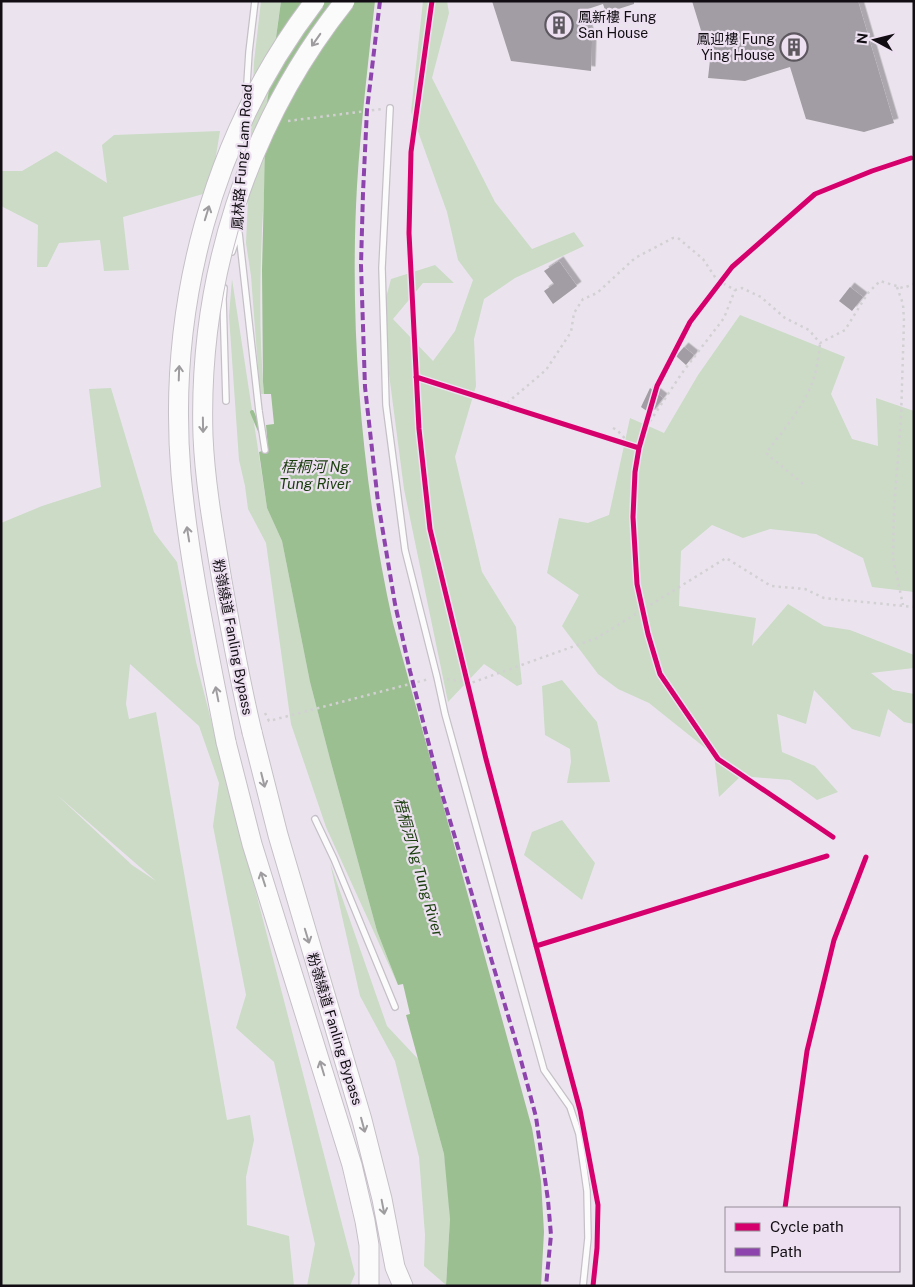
<svg xmlns="http://www.w3.org/2000/svg" width="915" height="1287" font-family="'Public Sans','Noto Sans SC',sans-serif">
<defs>
<filter id="shadow"><feDropShadow dx="4.5" dy="-4.5" stdDeviation="0" flood-color="#0004"/></filter>
</defs>
<rect width="100%" height="100%" fill="#ebe4ee"/>
<!-- green -->
<path fill="#cbdbc6" fill-rule="evenodd" d="M261,1h20c-8,49 -10,99 -14,148 -6,81 -10,164 -3,245h-4l-9,-118 -5,-33 8,-181z
M423,1h24l2,12 -17,65 63,124 37,47 42,-17 10,14 -69,32 -31,21 -10,40 2,47 -21,71 27,115 34,55 6,57 -5,2 -33,-22 -36,38 -44,-213 -15,-115 -6,-65 8,-30 44,-14 19,18h-31l-30,36 40,42 22,-30 18,-51 -15,-20 -11,-48 -36,-100z
M220,131l-10,61 -87,25 6,53 -25,1 -4,-31 -41,3 -12,24h-10l1,-42 -37,-19v-35h21l34,-20 51,32 -5,-38 12,-10z
M232,279l35,229 15,33 28,141 20,77 47,172 21,54 -72,-158 -35,-103 -25,-181 -18,-34 -3,-23 -6,-26 -10,-144z
M740,315l105,42 -14,37 21,45 26,7 -2,-48 38,13v181l-42,-5 -9,-29 -47,-24 -46,-5 -27,9 -31,-13 -31,26 -2,55 77,12 -4,28 36,-42 36,22 26,4 64,25v13l-43,5 22,17 21,4v30l-10,-2 -16,-13 -8,28 -28,-8 -38,-39 -8,34 -29,-10 5,38 33,14 23,26 -21,8 -27,-20 -49,-4 -22,21 -5,-42 -65,-52 -31,-14 -20,-15 -36,-48 17,-31 -32,-22 12,-55 29,5 21,-8 21,-97 34,15 34,-58z
M111,388l43,144 23,30 19,100 159,612 -5,12h-43l8,-42 -41,-182 -38,-34 10,-33 -33,-169 6,-43 -20,-57 -69,-62 -4,40 3,15 27,-7 71,408 23,-5 4,25 -8,37 1,48 42,11 5,50h-293v-763l41,-17 59,-19 -12,-98zM57,795l99,86 -24,-16z
M562,680l35,42 13,60 -43,1 4,-21 -1,-13 -25,-14 -3,-49z
M562,820l33,43 -13,37 -58,-45 8,-23z
M330,863l57,163 31,33 26,95 4,30 2,35 -4,66 -22,-19 1,-31 -6,-78 -24,-96 -35,-65z"/>
<!-- water -->
<path fill="#9cbf92" d="M281,1h94c-7,62 -14,123 -18,185 -8,142 5,298 36,437l139,505 9,53 3,51 -3,54h-95l4,-67 -6,-65 -38,-139 4,-1 -7,-30 -5,1 -21,-54 -47,-172 -20,-77 -28,-141 -15,-33 -8,-56 9,-3 -2,-24 8,-1 -3,-30h-7l-1,-12 -1,-112 4,-159z"/>
<g fill="none" stroke-linecap="round" stroke-linejoin="round">
<!-- stream -->
<path stroke="#9cbf92" stroke-width="4" d="M252,412l8,19"/>
</g>
<!-- building -->
<path fill="#a29da4" filter="url(#shadow)" d="M492,1h142v3l-28,9 -3,-9 -21,7 10,31 -1,29 -80,-10z
M692,1h166l36,122 -30,9 -58,-13 -16,-52 -45,14 -37,-3 2,-18z
M559,261l18,25 -24,18 -9,-13 10,-7 -10,-13z
M850,287l13,10 -11,14 -13,-10z
M684,347l10,8 -8,10 -10,-9z
M650,388l13,10 -12,16 -10,-7z"/>
<g fill="none" stroke-linecap="round" stroke-linejoin="round">
<!-- service casing -->
<g stroke="#c5c0c7" stroke-width="8">
<path id="service" d="M246,99l3,-47 6,-51
M390,108l-8,160 4,137 19,145 32,127 8,37 99,356 26,37 9,27 8,57 1,47 -5,48
M242,166l2,-28
M239,233l20,178 6,39
M232,252l7,-21 1,-11
M224,288l-1,11 3,102
M315,819l19,40 61,148"/>
</g>
<!-- primary casing -->
<g stroke="#c5c0c7" stroke-width="21">
<path id="primary" d="M252,732l26,103 84,285 20,79 13,68 8,19
M226,742l26,102 100,321 13,56 4,24v41"/>
</g>
<!-- path -->
<path stroke="#d2d0d3" stroke-width="2.5" stroke-dasharray="2.5 4" stroke-linecap="butt" d="M288,121l94,-12
M897,287l6,17 1,17 -3,97 -7,90 -1,50 10,47
M485,400l16,8 45,-38 25,-38 3,-19 9,-14 14,-6 38,-35 38,-20h5l25,21 14,21 18,10 7,-2 19,9 24,21 24,12 11,13 25,-13 23,-37 12,-12 23,7 11,-4
M613,428l4,2 16,17 49,-74 42,-55 11,-28
M803,484l-37,-31c19,-25 43,-52 50,-83 2,-8 3,-18 4,-27
M447,679l24,4 126,-45 129,-80 45,28 34,3 19,9 90,9
M265,713l4,8 160,-42"/>
<!-- service -->
<use href="#service" stroke="#fcfbfc" stroke-width="5.5"/>
<!-- primary -->
<use href="#primary" stroke="#fcfbfc" stroke-width="19"/>
<!-- primary-bridge casing -->
<g stroke="#c5c0c7" stroke-width="21" stroke-linecap="butt">
<path id="primary-bridge" d="M252,732c-12,-50 -21,-100 -30,-151 -8,-48 -17,-97 -19,-145 -5,-157 44,-312 142,-435
M226,742c-17,-89 -37,-178 -45,-268 -14,-168 31,-339 134,-473"/>
</g>
<!-- primary-bridge -->
<use href="#primary-bridge" stroke="#fcfbfc" stroke-width="19"/>
<!-- quiet -->
<path stroke="#8e44ad" stroke-width="4" stroke-dasharray="8 4" stroke-linecap="butt" d="M380,1l-13,109 -4,83 -2,72 4,122 13,115 17,102 15,67 30,116 78,262 18,68 12,83 3,35 -5,51"/>
<!-- cycleway casing -->
<g stroke="#ede1f1" stroke-width="8">
<path id="cycleway" d="M432,1l-21,151 -2,81 10,196 11,100 56,230 94,351 18,95 -1,43 -4,38
M416,377l223,71
M833,837l-115,-78 -58,-85 -12,-40 -11,-50 -4,-67 2,-45 4,-24 18,-62 33,-64 42,-55 83,-73 57,-23 39,-13
M536,946l291,-90
M785,1208l22,-157 27,-111 32,-83"/>
</g>
<!-- cycleway -->
<use href="#cycleway" stroke="#d6006c" stroke-width="5"/>
</g>
<!-- one-way arrows -->
<defs><path id="oneway-shaft" d="M-6 0H5M1.5-3L5.5 0L1.5 3" fill="none" stroke-width="1.6" stroke-linecap="round" stroke-linejoin="round" transform="scale(1.25)"/></defs>
<g stroke="#9e9c9e">
<use href="#oneway-shaft" transform="translate(316 40) rotate(125)"/>
<use href="#oneway-shaft" transform="translate(207 213) rotate(-73)"/>
<use href="#oneway-shaft" transform="translate(179 373) rotate(-88)"/>
<use href="#oneway-shaft" transform="translate(203 425) rotate(89)"/>
<use href="#oneway-shaft" transform="translate(188 534) rotate(-99)"/>
<use href="#oneway-shaft" transform="translate(217 694) rotate(-101)"/>
<use href="#oneway-shaft" transform="translate(263 780) rotate(76)"/>
<use href="#oneway-shaft" transform="translate(263 879) rotate(-108)"/>
<use href="#oneway-shaft" transform="translate(307 936) rotate(73)"/>
<use href="#oneway-shaft" transform="translate(322 1068) rotate(-107)"/>
<use href="#oneway-shaft" transform="translate(363 1125) rotate(75)"/>
<use href="#oneway-shaft" transform="translate(383 1207) rotate(79)"/>
</g>
<!-- icons -->
<defs>
<g id="building-ring" transform="scale(1.4375)"><circle r="9.5" fill="#ede1f1" stroke="#5d585f" stroke-width="1.5"/><path d="M-4-6H4V6H1V3H-1V6H-4ZM-2.5-4.3h1.7v1.8h-1.7ZM.8-4.3h1.7v1.8H.8ZM-2.5-1h1.7V.8h-1.7ZM.8-1h1.7V.8H.8Z" fill="#5d585f"/></g>
</defs>
<g fill-rule="evenodd">
<use href="#building-ring" x="559" y="25"/>
<use href="#building-ring" x="794" y="47"/>
</g>
<g text-anchor="middle" dominant-baseline="central" stroke-width="4.5" stroke-linejoin="round" paint-order="stroke">
<!-- poi labels -->
<g font-size="14" fill="#110d12" stroke="#ede1f1" text-anchor="start">
<text x="578" y="17">鳳新樓 Fung<tspan x="578" dy="16">San House</tspan></text>
<text x="775" y="39" text-anchor="end">鳳迎樓 Fung<tspan x="775" dy="16">Ying House</tspan></text>
</g>
<!-- street labels -->
<g font-size="14" fill="#110d12" stroke="#ede1f1">
<text transform="translate(242 157) rotate(-86)">鳳林路 Fung Lam Road</text>
<text transform="translate(233 637) rotate(79)">粉嶺繞道 Fanling Bypass</text>
<text transform="translate(335 1029) rotate(73)">粉嶺繞道 Fanling Bypass</text>
</g>
<!-- water labels -->
<g font-size="15" font-style="italic" fill="#1a3d0d" stroke="#ede1f1">
<text x="315" y="466">梧桐河 Ng<tspan x="315" dy="17">Tung River</tspan></text>
<text transform="translate(419 867) rotate(74)">梧桐河 Ng Tung River</text>
</g>
</g>
<!-- border -->
<rect width="915" height="1287" fill="none" stroke="#110d12" stroke-width="5"/>
<!-- legend -->
<rect x="725" y="1207" width="175" height="65" fill="#ede1f1" stroke="#958c98"/>
<rect x="735" y="1223" width="25" height="8" fill="#d6006c" stroke="#958c98"/>
<text x="770" y="1232" font-size="15" fill="#110d12">Cycle path</text>
<rect x="735" y="1248" width="25" height="8" fill="#8e44ad" stroke="#958c98"/>
<text x="770" y="1257" font-size="15" fill="#110d12">Path</text>
<!-- north arrow -->
<g transform="translate(875 40) rotate(277)" stroke="#ede1f1" stroke-width="4" paint-order="stroke">
<path d="M0-4L9 19L0 12L-9 19Z" fill="#110d12"/>
<text y="-8" font-size="14" font-weight="bold" text-anchor="middle" fill="#110d12">N</text>
</g>
</svg>
